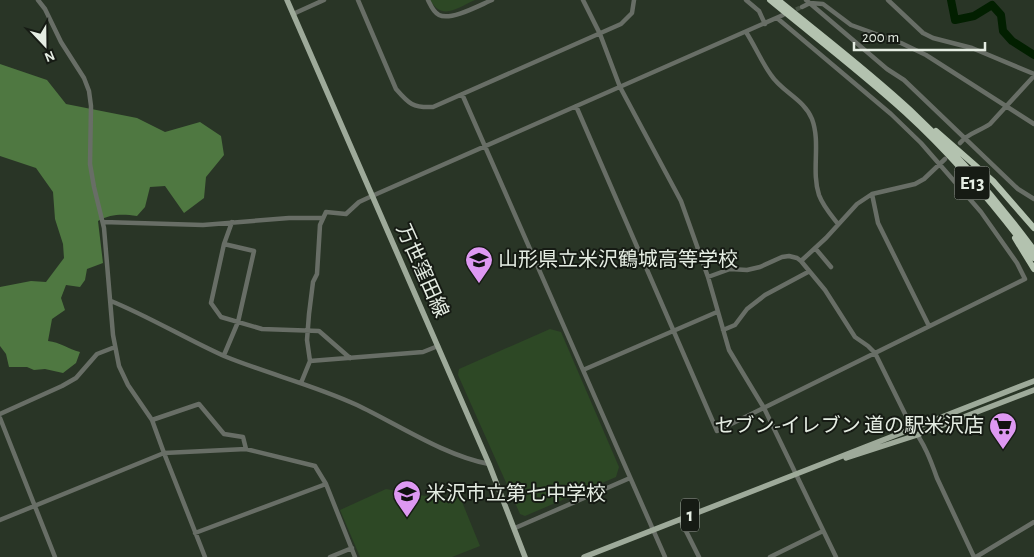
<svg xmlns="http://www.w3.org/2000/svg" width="1034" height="557" font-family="'Alegreya Sans','Noto Sans JP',sans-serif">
<rect width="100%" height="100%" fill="#293526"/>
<!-- green -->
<path fill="#2d4825" d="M430,0h45c-18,8 -33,21 -45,0z
M550,329l11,3 58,135 -3,10 -91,39 -5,-2 -62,-139 1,-6z
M386,489l62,11 10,-4 2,1 20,49 -28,11h-92l-20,-47z"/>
<!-- forest -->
<path fill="#4f7841" d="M0,64l47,16 19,24 71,14 28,14 35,-10 21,14 3,19 -18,22 -2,21 -20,15 -19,-27 -15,1 -5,20 -8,9c-15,-2 -26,-2 -39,5l5,42 -16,6 -2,11 -5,7 -14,-2 -5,13 4,12 -13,9 -4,22c12,1 20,8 32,11l-4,11 -13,10 -18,-4 -11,1 -7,-3h-18l-3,-13 -6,-8v-59l31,-6 15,1 18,-24 -1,-14 -8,-25 -2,-27 -17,-24 -36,-12z"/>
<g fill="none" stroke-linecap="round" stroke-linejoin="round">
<!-- river -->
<path stroke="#021f00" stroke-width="8" d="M951,0l4,20 19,-4 18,-11 9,10 2,16 9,10 22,14"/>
<!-- minor-tunnel -->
<path stroke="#455142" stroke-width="4.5" stroke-dasharray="4.5 2" stroke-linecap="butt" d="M790,12l12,-5"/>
<!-- minor -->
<path stroke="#686e66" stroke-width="4.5" d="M38,0l7,9 16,33 23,36 5,13 2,15 -1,58 4,23 10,41 9,107 6,31 9,19 24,35 12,33 41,104
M358,0l38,89c13,15 17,19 37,18l188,-83 11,-11 2,-13
M428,0c3,6 5,12 11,15 12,6 41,-10 53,-15
M583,0l17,34 20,53 61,114 27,76 21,73 35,58 72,149
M746,0l13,11 6,13
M806,0l81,69 17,11 114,109 16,10
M888,0l35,33 10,5 39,10 62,26
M802,7l8,-4 13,1 28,21 50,18 25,12 108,69
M293,14l31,-14
M746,32c9,14 15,29 25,43 11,17 33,24 41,44 9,24 -1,52 7,76 4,11 12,20 19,29
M462,94l203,463
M576,106l141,325 308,-152 -8,-16 -36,-51 -60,-69 -30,-29 -114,-96
M960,143c8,-10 20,-12 30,-19l44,-48
M872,194l6,29 51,103
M103,222l100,3 86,-7h33
M232,222l-8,22 -13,59 10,14 41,12 57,2 31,27
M815,248l16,19
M801,261l25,-23 31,-34 15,-10 43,-10 9,-5 21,-20
M708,277l22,-8 17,1 13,-3 22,-10 7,-1 8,2 4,3 24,29 30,47 13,9 7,7 37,75c12,14 19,33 25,50l37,79
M111,301c39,16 75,38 113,55 44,18 90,29 133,49 40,19 88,51 132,59
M723,330l12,-5 12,-16 18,-14 43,-23
M224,355l14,-33 16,-71 -30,-7
M310,361l113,-9 15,-6
M583,370l134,-58
M301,383l9,-22 -3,-21 2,-26 4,-32 4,-8 3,-49 6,-13 20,2 13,-12 13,-6 411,-181
M0,414l62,-28 14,-8 21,-24 18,-7
M0,418l55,139
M152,420l47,-16 25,30 19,3 3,12
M680,519l19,38
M0,520l164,-67 82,-4 69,17 11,18 29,73
M515,528l115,-50
M195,533l131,-49
M330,557l22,-9
M770,557l53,-26
M976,557l58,-35"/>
<!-- major -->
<path stroke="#9eaa9a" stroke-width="5.5" d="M287,0l202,464 36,93
M846,458l71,-23 117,-45
M584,557l450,-176"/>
<!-- highway -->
<path stroke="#b3c2af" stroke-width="6" d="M770,0c45,37 92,73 135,112 46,42 92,96 129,146
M778,0c44,36 90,71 132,110 45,42 87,90 124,140
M936,131l57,50 41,47
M1015,238l19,31"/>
</g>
<!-- icons -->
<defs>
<g id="school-pin" transform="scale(1.4375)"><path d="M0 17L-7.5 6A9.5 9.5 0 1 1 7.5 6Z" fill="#de98f2" stroke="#161b14"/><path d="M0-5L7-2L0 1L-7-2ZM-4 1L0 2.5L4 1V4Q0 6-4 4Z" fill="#111"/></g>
<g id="supermarket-pin" transform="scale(1.4375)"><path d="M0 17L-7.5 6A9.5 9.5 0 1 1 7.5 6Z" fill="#de98f2" stroke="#161b14"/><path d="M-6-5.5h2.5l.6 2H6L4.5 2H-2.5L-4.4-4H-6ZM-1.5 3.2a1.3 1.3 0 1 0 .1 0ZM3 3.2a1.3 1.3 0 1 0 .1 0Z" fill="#111"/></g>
</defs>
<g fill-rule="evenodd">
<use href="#school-pin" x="479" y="260"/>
<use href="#supermarket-pin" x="1003" y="426"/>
<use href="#school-pin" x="407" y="494"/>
</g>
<g text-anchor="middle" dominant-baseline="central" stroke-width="4" stroke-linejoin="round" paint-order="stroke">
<!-- shield labels -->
<g fill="#161b14" stroke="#a7aea5" stroke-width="1">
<rect x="954.5" y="166.5" width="35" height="33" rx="4"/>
<rect x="681" y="498.5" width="18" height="33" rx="4"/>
</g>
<g font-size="19" font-weight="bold" fill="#e5ede3">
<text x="972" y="183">E13</text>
<text x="690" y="515">1</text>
</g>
<!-- poi labels -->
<g font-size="20" fill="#e5ede3" stroke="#161b14" text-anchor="start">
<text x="498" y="260">山形県立米沢鶴城高等学校</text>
<text x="984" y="426" text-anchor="end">セブン-イレブン 道の駅米沢店</text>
<text x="426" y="494">米沢市立第七中学校</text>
</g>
<!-- street labels -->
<g font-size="20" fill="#e5ede3" stroke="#161b14">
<text transform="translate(422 271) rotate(66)">万世窪田線</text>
</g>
</g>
<!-- north arrow -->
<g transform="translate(45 45) rotate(158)" stroke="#161b14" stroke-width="4" paint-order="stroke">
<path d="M0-4L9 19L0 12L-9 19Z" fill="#e5ede3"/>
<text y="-8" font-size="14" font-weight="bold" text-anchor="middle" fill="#e5ede3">N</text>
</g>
<!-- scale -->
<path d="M854 42v8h131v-8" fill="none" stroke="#e5ede3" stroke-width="2.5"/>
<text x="862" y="42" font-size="15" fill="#e5ede3" stroke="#161b14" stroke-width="4" paint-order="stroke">200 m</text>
</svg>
